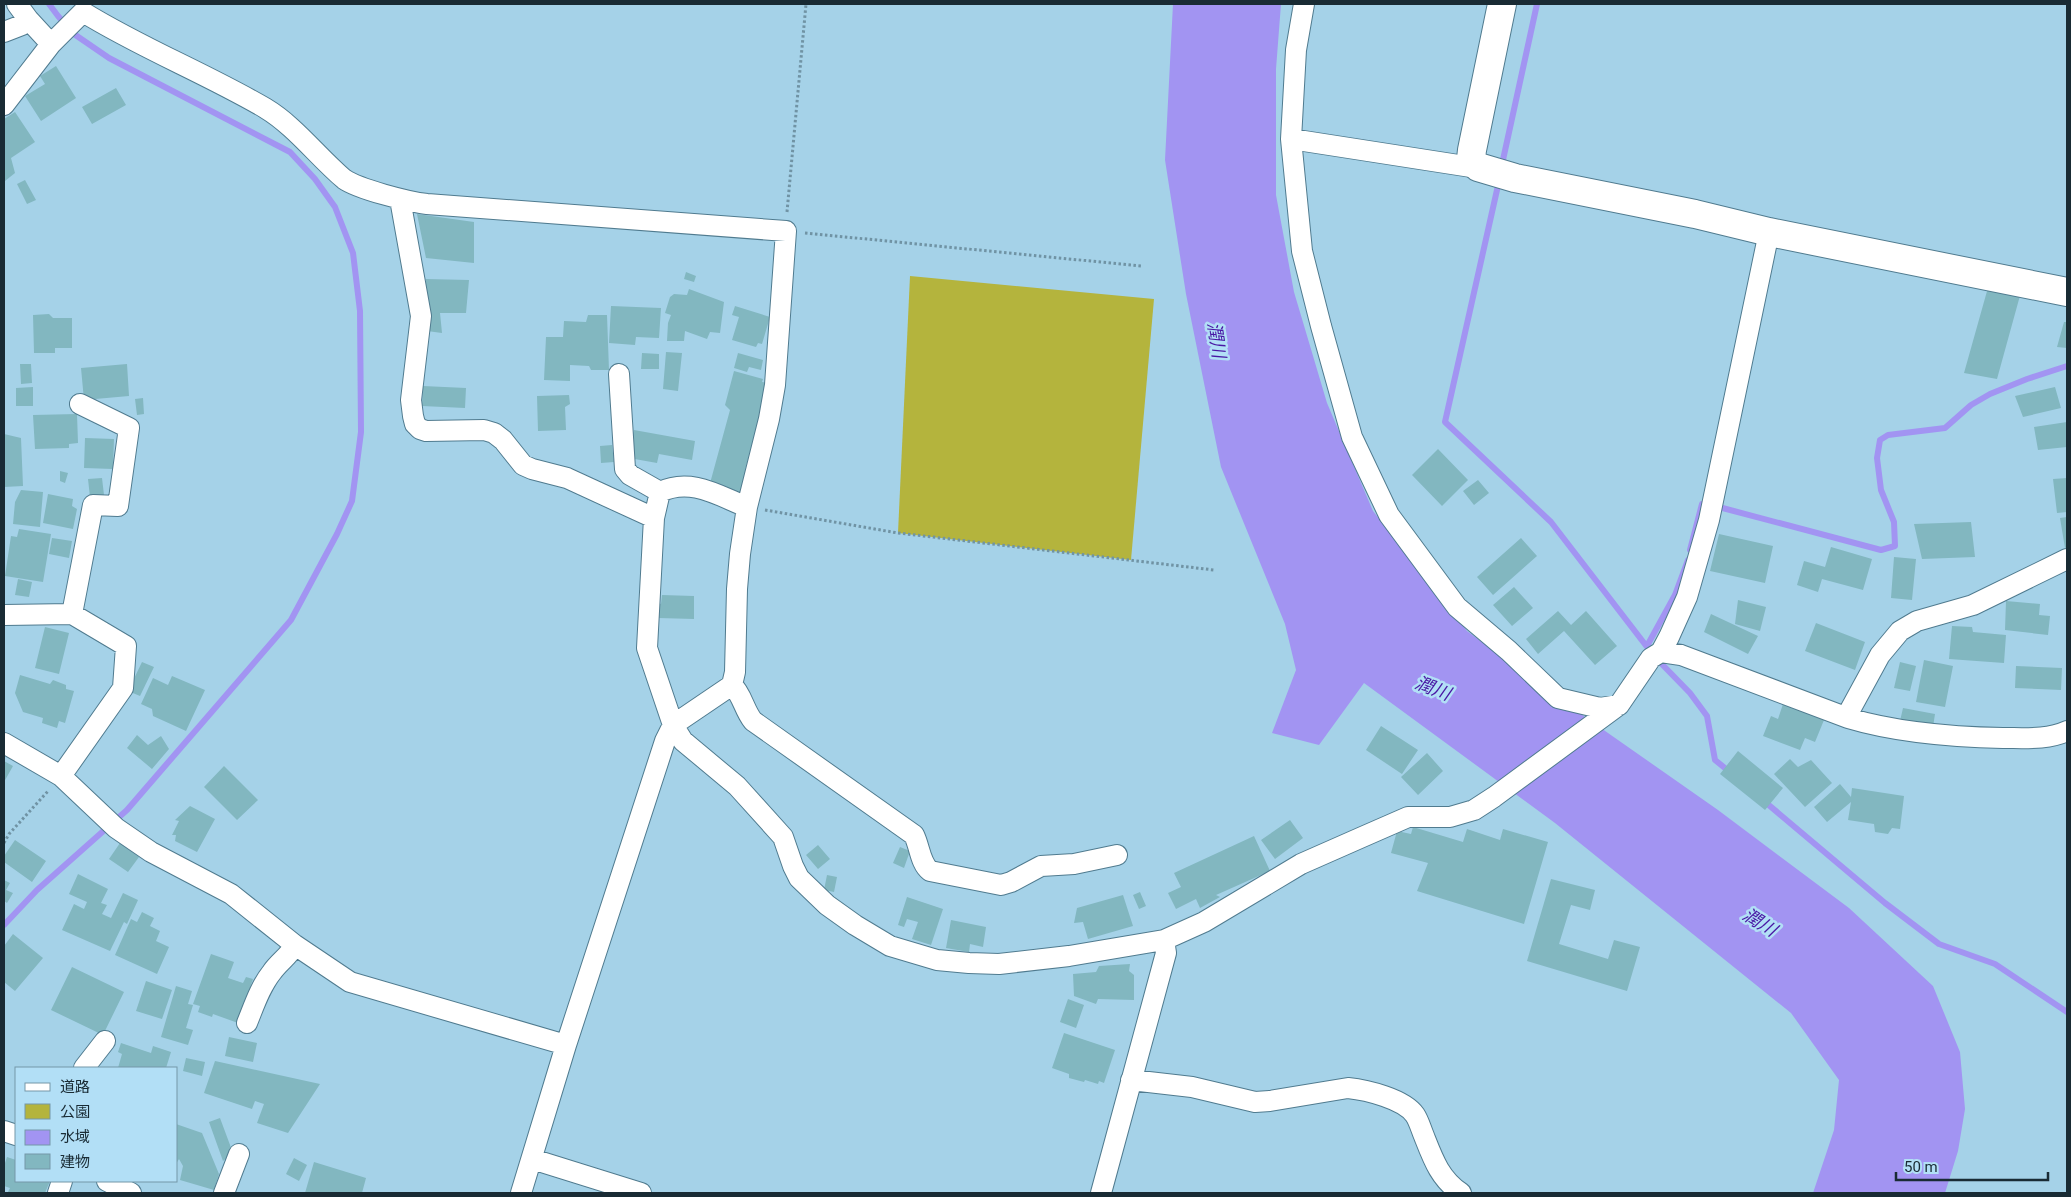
<svg xmlns="http://www.w3.org/2000/svg" width="2071" height="1197" font-family="Roboto,'Noto Sans JP',sans-serif">
<rect width="100%" height="100%" fill="#a5d2e8"/>
<!-- green -->
<path fill="#b4b43d" d="M910,276l244,23 -23,261 -233,-27z"/>
<!-- water -->
<path fill="#a294f2" d="M1173,4h108l-5,65v126l18,97 33,111 46,108 94,120 91,67 160,112 131,98 84,78 27,66 5,57 -7,42 -13,42h-132l21,-63 5,-50 -48,-67 -236,-190 -191,-140 -45,62 -47,-12 24,-63 -11,-46 -64,-157 -35,-173 -21,-134z"/>
<g fill="none" stroke-linecap="round" stroke-linejoin="round">
<!-- stream -->
<path stroke="#a294f2" stroke-width="6" d="M1501,169l36,-165
M1499,181l-54,241 106,100 103,134 36,37 17,23 8,44 16,13
M1715,506l166,44 14,-4 -1,-24 -13,-32 -4,-32 3,-18 8,-5 57,-7 26,-23 19,-11 37,-15 40,-13
M1690,550l12,-46 3,1
M1647,646l28,-51 13,-35
M1764,801l121,102 54,41 56,20 72,48
M4,925l33,-35 90,-80 164,-190 46,-86 15,-33 9,-69 -1,-121 -7,-58 -18,-46 -20,-28 -25,-27 -181,-94 -35,-24 -16,-18 -9,-12"/>
</g>
<!-- building -->
<path fill="#82b7c0" d="M56,66l20,32 -35,23 -16,-25 20,-12 -5,-8z
M116,88l10,17 -34,19 -10,-17z
M15,112l20,30 -24,16 4,15 -10,8 -1,-62z
M25,180l11,20 -9,4 -10,-20z
M417,214l57,8v41l-48,-5z
M686,272l10,4 -2,6 -10,-3z
M426,279l43,1 -3,33h-26l2,20 -15,-2z
M1989,284l32,8 -24,87 -33,-6z
M689,289l35,13 -4,31 -10,-1 -3,7 -22,-8 -1,10h-17l1,-18 3,-8 -6,-2 5,-16 4,-3 13,1z
M611,306l50,2 -2,30 -23,-1 -1,8 -26,-2z
M735,306l35,11 -8,27 -4,-1 -2,4 -24,-7 7,-23 -7,-2z
M49,314l4,4h19v30h-17v5h-21l-1,-38z
M588,315h19l2,55h-18l-2,-4 -19,-1v16l-26,-1 2,-43h17l1,-16 22,1z
M2064,322h3v26l-10,-1z
M666,352l16,1 -4,38 -15,-2z
M642,353l17,1v15h-18z
M738,353l25,7 -2,10 -12,-3 -2,5 -13,-4z
M20,364h11l1,19 -11,1z
M127,364l2,32 -45,4 -3,-32z
M734,371l29,8 -1,3 6,1 -23,87 5,1 -7,25 -34,-9 21,-77 -5,-5z
M423,386l43,2 -1,20 -43,-2z
M33,387v19h-17v-18z
M2055,387l6,21 -38,9 -8,-21z
M569,395l1,9 -5,3 1,23 -28,1 -1,-35z
M143,398l1,16 -7,1 -2,-16z
M77,414l1,29 -9,1v4l-34,1 -2,-34z
M2067,422v25l-29,3 -4,-23z
M634,430l61,11 -3,19 -33,-6 -2,9 -28,-5z
M4,434l17,4 2,48 -19,1z
M85,438l29,1 -1,30 -29,-1z
M612,445l2,17 -13,1 -1,-17z
M1438,449l30,31 -26,26 -30,-31z
M60,471l8,2 -3,10 -5,-2z
M102,478l2,17 -14,2 -2,-18z
M2067,478v34l-10,1 -4,-34z
M1478,480l11,13 -15,12 -11,-14z
M21,490l22,2 -3,35 -27,-3 2,-22z
M48,494l25,5 -1,7 5,3 -4,20 -30,-6z
M2067,517v30l-2,1 -5,-30z
M1971,522l4,35 -53,2 -8,-35z
M19,529l32,5 -8,48 -38,-6 6,-40 6,1z
M1719,534l54,12 -8,37 -55,-12z
M52,538l20,3 -3,17 -20,-4z
M1521,538l16,18 -44,39 -16,-18z
M1831,547l41,12 -9,31 -41,-11 -4,13 -21,-7 7,-24 21,6z
M1894,557l22,2 -4,41 -21,-2z
M18,579l14,3 -3,15 -14,-2z
M1514,587l19,21 -21,18 -19,-21z
M662,595l32,1v23l-36,-1 1,-15 2,1z
M1738,600l28,7 -6,24 -25,-7z
M2006,601l34,3 -1,11 11,1 -2,19 -43,-5z
M1558,611l13,14 15,-14 31,35 -22,19 -31,-34 -26,23 -12,-15z
M1711,614l47,22 -10,18 -44,-22z
M1816,623l49,19 -10,28 -50,-19z
M1952,626l20,1 1,5 33,3 -2,28 -55,-4z
M45,627l24,6 -10,41 -24,-6z
M1924,660l29,6 -8,41 -29,-5z
M142,662l12,5 -14,29 -12,-5z
M1900,662l16,4 -6,25 -16,-3z
M2016,666l46,2 -1,22 -46,-2z
M20,675l30,9 3,-4 13,5v4l8,2 -9,32 -6,-2 -2,7 -15,-5 1,-5 -20,-6 -8,-19z
M172,676l33,14 -19,41 -33,-15 -1,-7 -11,-5 12,-26 15,7z
M1783,704l41,16 -9,22 -10,-4 -5,12 -37,-14 8,-20 7,3z
M1903,708l32,6 -2,13 -33,-6z
M1381,726l37,24 -16,24 -36,-24z
M137,735l11,10 13,-9 8,13 -17,20 -25,-21z
M1738,751l45,37 -18,22 -45,-36z
M1427,753l16,18 -25,24 -17,-18z
M1790,759l8,8 13,-7 21,23 -27,24 -31,-33z
M4,761l9,5 -9,16z
M224,766l34,34 -21,20 -33,-33z
M1840,784l11,13 1,-9 52,8 -4,33 -8,-1 -4,6 -13,-2 -1,-8 -26,-4 3,-18 -24,20 -13,-15z
M190,806l25,13 -18,33 -22,-11 1,-6h-4l7,-14 -4,-1z
M1290,820l13,18 -28,21 -14,-19z
M1413,827l50,15 4,-13 33,11 3,-11 45,13 -24,82 -107,-33 11,-28 -37,-10 6,-22 14,3z
M1254,836l16,35 -54,24 4,2 -20,11 -4,-9 -20,10 -8,-16 13,-6 -7,-14z
M15,840l31,21 -14,21 -28,-20v-6z
M120,843l19,14 -11,15 -19,-13z
M818,845l12,14 -12,10 -12,-14z
M900,847l10,4 -6,17 -11,-5z
M78,874l30,15 -7,14 6,2 -5,9 9,4 12,-25 15,7 -11,24 -3,-2 -14,29 -48,-21 12,-26 10,5 3,-7 -18,-8z
M827,875l10,2 -3,15 -10,-2z
M1551,879l44,11 -5,20 -19,-5 -12,39 49,15 6,-19 26,7 -13,44 -100,-30z
M4,880l6,3 -4,7 7,3 -6,10 -3,-2z
M1140,892l6,14 -7,3 -6,-14z
M1123,895l10,31 -45,13 -5,-17 -9,1 3,-15z
M907,897l36,12 -12,36 -19,-6 6,-17 -11,-3 -3,8 -6,-2z
M142,912l12,6 -4,8 10,5 -4,10 13,6 -12,27 -42,-19 16,-36 6,3z
M951,920l35,7 -3,20 -13,-3 -1,8 -23,-4z
M13,934l30,24 -28,33 -11,-9v-36z
M211,954l23,8 -6,16 15,5 3,-6 7,2 -15,44 -25,-9 -1,3 -14,-5 2,-6 -7,-2z
M1130,964l-1,7 5,4v25l-36,-1 -2,5 -22,-8 -1,-22 23,-2 3,-6z
M72,967l52,25 -21,43 -52,-25z
M146,981l26,9 -10,29 -26,-8z
M176,986l16,5 -4,13 5,1 -7,23 7,2 -5,15 -27,-8z
M1068,999l16,6 -8,23 -16,-6z
M1064,1033l51,17 -11,33 -5,-2 -1,3 -13,-4 -1,2 -15,-4v-4l-17,-6z
M229,1037l28,6 -4,19 -28,-6z
M121,1043l30,10 2,-7 18,6 -5,16h-48l4,-14 -4,-2z
M186,1058l19,4 -3,14 -19,-5z
M215,1061l105,23 -32,49 -31,-10 7,-19 -9,-3 -3,8 -48,-16z
M220,1118l13,35 -10,8 -14,-39z
M176,1124l26,9 17,41 -5,16 -34,-10 3,-14 -4,-7 -3,5z
M7,1157l9,3v21h34l-5,12 -37,-1 2,-4 -6,-2v-20z
M294,1158l13,7 -8,16 -13,-7z
M314,1162l52,16 -4,15h-57z"/>
<g fill="none" stroke-linecap="round" stroke-linejoin="round">
<!-- street casing -->
<g stroke="#507b8f" stroke-width="22">
<path id="street" d="M17,4l11,15 23,25
M1304,4l-8,46 -5,89 193,30
M4,32l18,-7 6,-6
M4,105l47,-61 32,-32c58,36 122,61 182,96 30,18 52,48 79,71 14,10 65,23 83,25l359,27 -11,154 -6,34 -22,88 -7,47 -3,35 -2,83 -3,13 -59,40 -8,16 -99,304 -45,148
M1291,139l11,112 19,75 31,111 37,78 68,92 52,44 49,47 42,10 19,-3
M400,199l21,117 -10,84 2,16 2,8 5,5 6,2 58,-1 10,3 9,7 20,25 9,4 35,9 87,40
M619,374l6,95 5,6 30,17c31,-15 59,4 87,15
M660,492l-6,26 -7,130 26,77 10,16 54,45 46,51 10,29 6,12 28,27 28,20 35,21 47,14 32,3 30,1 70,-8 95,-16 40,-18 97,-58 59,-26 48,-21h42l24,-7 20,-13 125,-92 32,-47 10,-6 8,-15 18,-40 22,-77 60,-288
M72,614l21,-109 25,1 11,-78 -49,-24
M4,615l68,-1 54,32 -3,42 -62,88
M1661,652l20,3 167,63 2,-8 30,-55 20,-24 17,-10 56,-16 94,-46
M732,685c10,9 12,25 21,36l161,114c6,12 6,28 16,36l71,14 10,-3 30,-16 33,-2 43,-9
M1848,718c50,15 103,19 155,20 23,0 44,2 64,-7
M4,743l57,33 55,52 35,24 80,42 64,51 55,37 216,63
M247,1023c7,-17 13,-36 25,-51 7,-10 17,-16 23,-27
M84,1068l21,-27
M1131,1080l61,7 63,15 15,-1 78,-13c19,2 56,11 67,27 4,6 6,14 9,21 9,23 16,43 37,57
M4,1131l12,4
M532,1159l109,34
M107,1181l24,12
M58,1193l4,-12
M224,1193l15,-39
M1101,1193l65,-240 -2,-13"/>
</g>
<!-- secondary casing -->
<g stroke="#507b8f" stroke-width="30">
<path id="secondary" d="M1502,4l-30,146 -1,9 7,8 37,11 180,36 74,18 298,60"/>
</g>
<!-- path -->
<path stroke="#7093a4" stroke-width="3" stroke-dasharray="2.5 2.5" stroke-linecap="butt" d="M787,212l19,-208
M805,233l336,33
M765,510l133,23 316,37
M4,843l5,-9 40,-44"/>
<!-- street -->
<use href="#street" stroke="#fff" stroke-width="20"/>
<!-- secondary -->
<use href="#secondary" stroke="#fff" stroke-width="28"/>
</g>
<g text-anchor="middle" dominant-baseline="central" stroke-width="5" stroke-linejoin="round" paint-order="stroke">
<!-- water labels -->
<g font-size="18" font-style="italic" fill="#4917a4" stroke="#b2dff6">
<text transform="translate(1217 340) rotate(81)">潤川</text>
<text transform="translate(1433 688) rotate(21)">潤川</text>
<text transform="translate(1760 922) rotate(32)">潤川</text>
</g>
</g>
<!-- border -->
<rect width="2071" height="1197" fill="none" stroke="#192b34" stroke-width="10"/>
<!-- legend -->
<rect x="15" y="1067" width="162" height="115" fill="#b2dff6" stroke="#7597a8"/>
<rect x="25" y="1083" width="25" height="8" fill="#ffffff" stroke="#7597a8"/>
<text x="60" y="1092" font-size="15" fill="#192b34">道路</text>
<rect x="25" y="1104" width="25" height="15" fill="#b4b43d" stroke="#7597a8"/>
<text x="60" y="1117" font-size="15" fill="#192b34">公園</text>
<rect x="25" y="1130" width="25" height="15" fill="#a294f2" stroke="#7597a8"/>
<text x="60" y="1142" font-size="15" fill="#192b34">水域</text>
<rect x="25" y="1154" width="25" height="15" fill="#82b7c0" stroke="#7597a8"/>
<text x="60" y="1167" font-size="15" fill="#192b34">建物</text>
<!-- scale -->
<path d="M1896 1172v8h152v-8" fill="none" stroke="#192b34" stroke-width="2.5"/>
<text x="1904" y="1172" font-size="15" fill="#192b34" stroke="#b2dff6" stroke-width="4" paint-order="stroke">50 m</text>
</svg>
